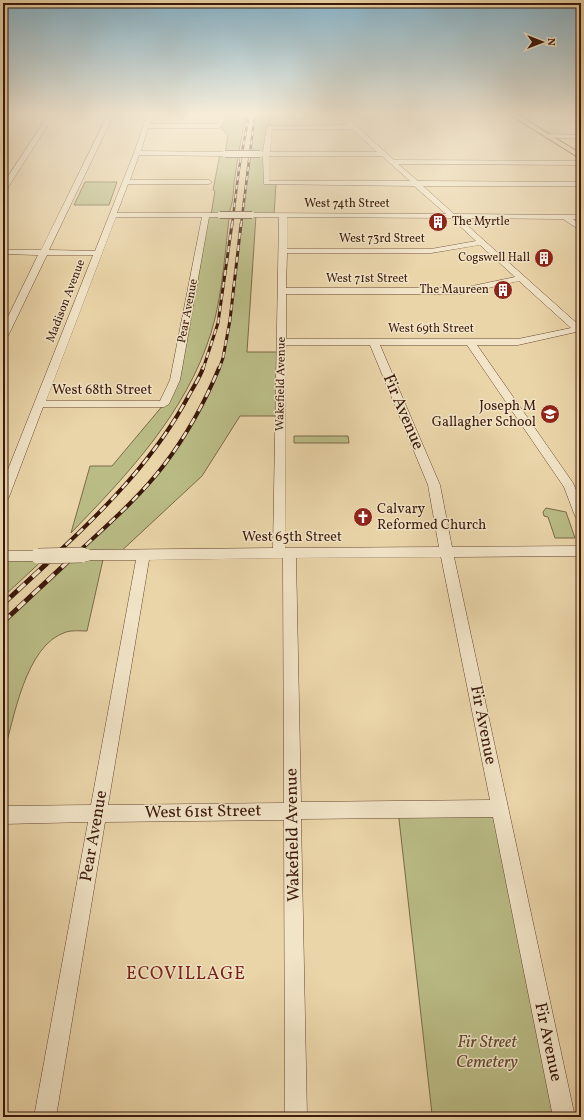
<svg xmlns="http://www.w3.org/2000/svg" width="584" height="1120" font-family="Vollkorn,serif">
<rect width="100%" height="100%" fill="#ead5a9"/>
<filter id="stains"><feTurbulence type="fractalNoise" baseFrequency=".005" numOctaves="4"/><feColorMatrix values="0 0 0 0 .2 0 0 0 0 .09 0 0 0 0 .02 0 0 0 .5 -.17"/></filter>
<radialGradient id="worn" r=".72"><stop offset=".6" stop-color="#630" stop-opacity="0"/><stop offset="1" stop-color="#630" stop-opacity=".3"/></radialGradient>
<!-- green -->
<path fill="#babc86" stroke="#7a6a48" d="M223,114h23c-4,21 -8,41 -11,62 -2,12 -1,23 -5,34 -5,40 -7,84 -19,123 -25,80 -83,141 -140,200l19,-67h22l52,-62 11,-24 31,-165h5l4,-24 -2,-1 7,-36h5l3,-19 -9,-9z
M255,114h15l-4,69h10l-2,32h-18l-9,137h35l-1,64h-41l-38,60 -85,79h-13l-17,76c-6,0 -15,-1 -21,1 -41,13 -52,87 -63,124v-134l118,-110 42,-46 21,-30 26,-47 13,-31 7,-38 19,-166z
M85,182h32l-8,23h-35z
M294,436h54l1,7h-55z
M546,508l20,4 9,26h-20l-7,-21 -4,-1 -1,-4z
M3,556h44l-44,41z
M499,808l63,304 -130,2 -34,-304z"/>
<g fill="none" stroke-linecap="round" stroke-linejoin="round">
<!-- minor casing -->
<g stroke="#674732" stroke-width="1">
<path id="minor" d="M49,114h6l-48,75 -4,2v-7z
M108,114h6l-65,136 46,1 39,-98 13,-39h6l-3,10h67l3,-10h6l-4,12 -3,2h-71l-7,23 84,1 3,2 -3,2 -86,-1 -9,25h79l3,2 -3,2h-81l-11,29h103l4,2 -4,2h-11l-29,163 -11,24 -5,3h-121l-34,90 -2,3 -4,1v-19l90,-227h-46l-39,81 -5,3v-12l35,-72 -35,-1v-4h38zM116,217h86l-32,163 -10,21h-114z
M336,114h7l51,46 187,1v4l-183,-1 20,17 163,1v4h-158l31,28 127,1v4h-8l8,6v6l-18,-12 -104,-1 122,109v8l-5,-3 -58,13h-41l96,138 8,18v20l-4,-2 -2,-3 -11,-29 -97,-142h-87l60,140 12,62 129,-1v10l-127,1 121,560h-22l-60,-300 -192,2 6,298h-22l-1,-297 -179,2 -49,295h-22l54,-295 -85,2v-18l88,-1 45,-245h-49l-5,-1 -1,-4 1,-4 5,-1 186,-2 6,-331h-30v-4l197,1 -32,-28 -150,-2 -1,-28 -6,-2 6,-2 4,-26 81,-1zM272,129h80l25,23h-107zM269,156h113l28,25h-141zM287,217l164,1 25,23 -45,8h-144zM480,245l35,32 -52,11h-177l1,-35h144zM519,281l52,47 -53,11h-232v-45h177zM286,345h84l58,140 11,62 -154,1zM441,557l49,243 -189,2 -5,-244zM283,558l1,245 -176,2 41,-245z
M547,134l34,1v4l-36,-2v-2z
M3,551h35l5,1 1,4 -1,4 -5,1h-35z"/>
</g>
<!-- major casing -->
<g stroke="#3b180a" stroke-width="2">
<path id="major" d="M509,114h8l64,40v5z"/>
</g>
<!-- minor -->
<use href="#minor" fill="#f1e4c7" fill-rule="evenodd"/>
<!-- major -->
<use href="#major" fill="#ead5a9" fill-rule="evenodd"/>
<!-- rail-far3 casing -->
<g stroke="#3b180a" stroke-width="2.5">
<path id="rail-far3" d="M232,225l7,-56 10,-55
M241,225l14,-111"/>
</g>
<!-- rail-far2 casing -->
<g stroke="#3b180a" stroke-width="3">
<path id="rail-far2" d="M203,369l15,-46 14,-99
M219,369l4,-11 7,-38 11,-96"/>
</g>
<!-- rail-far1 casing -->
<g stroke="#3b180a" stroke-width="4">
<path id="rail-far1" d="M54,556c51,-47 103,-100 135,-161 5,-9 11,-18 14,-27
M74,556c31,-29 64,-57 90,-91 22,-29 41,-63 55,-97"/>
</g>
<!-- rail casing -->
<g stroke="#3b180a" stroke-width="5">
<path id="rail" d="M3,604l53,-49
M3,622l72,-67"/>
</g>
<!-- rail-far3 -->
<use href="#rail-far3" stroke="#f1e4c7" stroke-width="1.5" stroke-dasharray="4.5" stroke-linecap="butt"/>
<!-- rail-far2 -->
<use href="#rail-far2" stroke="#f1e4c7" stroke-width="2" stroke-dasharray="6" stroke-linecap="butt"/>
<!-- rail-far1 -->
<use href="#rail-far1" stroke="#f1e4c7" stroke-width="2.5" stroke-dasharray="8" stroke-linecap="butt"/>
<!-- rail -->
<use href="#rail" stroke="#f1e4c7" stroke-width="3.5" stroke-dasharray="10" stroke-linecap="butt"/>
<!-- minor-bridge-far2 casing -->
<g stroke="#674732" stroke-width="8" stroke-linecap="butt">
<path id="minor-bridge-far2" d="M225,154h35
M220,215h32"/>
</g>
<!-- minor-bridge-far1 casing -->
<g stroke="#674732" stroke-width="13" stroke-linecap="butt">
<path id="minor-bridge-far1" d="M38,556l49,-1"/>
</g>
<!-- minor-bridge casing -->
<g stroke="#674732" stroke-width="16" stroke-linecap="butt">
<path id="minor-bridge" d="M38,556l44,-1"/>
</g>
<!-- minor-bridge-far2 -->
<use href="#minor-bridge-far2" stroke="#f1e4c7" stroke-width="6"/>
<!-- minor-bridge-far1 -->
<use href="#minor-bridge-far1" stroke="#f1e4c7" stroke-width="12"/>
<!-- minor-bridge -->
<use href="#minor-bridge" stroke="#f1e4c7" stroke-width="15"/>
</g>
<!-- sky -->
<linearGradient id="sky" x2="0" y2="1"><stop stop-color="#88b6cd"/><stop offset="0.42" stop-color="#f6ecd8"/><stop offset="1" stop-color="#f6ecd8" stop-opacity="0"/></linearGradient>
<rect width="584" height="271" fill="url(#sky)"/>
<!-- icons -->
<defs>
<g id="building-disc" transform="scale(1)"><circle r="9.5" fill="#8f2418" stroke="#f1e4c7"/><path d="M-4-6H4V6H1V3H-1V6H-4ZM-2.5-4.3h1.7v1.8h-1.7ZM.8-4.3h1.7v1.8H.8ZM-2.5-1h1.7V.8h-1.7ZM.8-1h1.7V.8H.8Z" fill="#fff"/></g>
<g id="school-disc" transform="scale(1)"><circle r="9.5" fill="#8f2418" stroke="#f1e4c7"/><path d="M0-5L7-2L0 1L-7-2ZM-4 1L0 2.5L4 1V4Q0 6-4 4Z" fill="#fff"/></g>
<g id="church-disc" transform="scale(1)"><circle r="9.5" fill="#8f2418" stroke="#f1e4c7"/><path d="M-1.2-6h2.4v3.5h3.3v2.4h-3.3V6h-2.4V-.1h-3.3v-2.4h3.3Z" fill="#fff"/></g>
</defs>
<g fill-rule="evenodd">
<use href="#building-disc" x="438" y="222"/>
<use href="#building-disc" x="544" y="258"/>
<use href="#building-disc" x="503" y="290"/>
<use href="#school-disc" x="550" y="414"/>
<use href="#church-disc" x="363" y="517"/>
</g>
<g text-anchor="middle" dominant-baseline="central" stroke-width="3" stroke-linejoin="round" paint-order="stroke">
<!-- far-street labels -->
<g font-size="12" fill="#3b180a" stroke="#f1e4c7">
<text x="347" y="204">West 74th Street</text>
<text x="382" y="239">West 73rd Street</text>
<text x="367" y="279">West 71st Street</text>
<text transform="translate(66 301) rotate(-69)">Madison Avenue</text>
<text transform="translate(188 311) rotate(-79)">Pear Avenue</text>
<text x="431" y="329">West 69th Street</text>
<text transform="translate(281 384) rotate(-89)">Wakefield Avenue</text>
</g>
<!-- far-poi labels -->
<g font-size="12" fill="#3b180a" stroke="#f1e4c7" text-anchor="end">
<text x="452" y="222" text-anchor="start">The Myrtle</text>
<text x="530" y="258">Cogswell Hall</text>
<text x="489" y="290">The Maureen</text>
</g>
<!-- street labels -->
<g font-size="14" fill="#3b180a" stroke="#f1e4c7">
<text x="102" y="390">West 68th Street</text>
<text x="292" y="537">West 65th Street</text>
</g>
<!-- poi labels -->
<g font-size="14" fill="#3b180a" stroke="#f1e4c7" text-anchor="end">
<text x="536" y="406">Joseph M<tspan x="536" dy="16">Gallagher School</tspan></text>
<text x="377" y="509" text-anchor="start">Calvary<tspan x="377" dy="16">Reformed Church</tspan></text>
</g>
<!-- near-street labels -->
<g font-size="17" fill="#3b180a" stroke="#f1e4c7">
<text transform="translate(403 412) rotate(67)">Fir Avenue</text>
<text transform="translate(483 725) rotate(79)">Fir Avenue</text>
<text transform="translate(203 812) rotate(-1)">West 61st Street</text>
<text transform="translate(293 835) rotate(-91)">Wakefield Avenue</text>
<text transform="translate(94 836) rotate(-80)">Pear Avenue</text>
<text transform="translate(548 1042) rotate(78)">Fir Avenue</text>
</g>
<!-- near-park labels -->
<g font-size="17" font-style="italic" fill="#61492f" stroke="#f1e4c7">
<text x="487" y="1042">Fir Street<tspan x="487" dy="20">Cemetery</tspan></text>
</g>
<!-- near-neighbourhood labels -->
<g font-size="18" letter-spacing="1" fill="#7a1f14" stroke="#f1e4c7">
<text x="186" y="974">ECOVILLAGE</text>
</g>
</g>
<!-- margin -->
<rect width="584" height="1120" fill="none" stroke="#ead5a9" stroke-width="16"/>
<rect x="4" y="4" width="576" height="1112" fill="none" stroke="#3b180a" stroke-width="2"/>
<rect x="8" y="8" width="568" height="1104" fill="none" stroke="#3b180a"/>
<!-- north arrow -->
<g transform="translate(542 42) rotate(90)" stroke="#f1e4c7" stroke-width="3" paint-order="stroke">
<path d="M0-3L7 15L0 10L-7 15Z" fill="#3b180a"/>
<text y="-6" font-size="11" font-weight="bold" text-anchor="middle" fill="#3b180a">N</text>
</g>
<rect width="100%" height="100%" filter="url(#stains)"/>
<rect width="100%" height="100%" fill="url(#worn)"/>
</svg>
